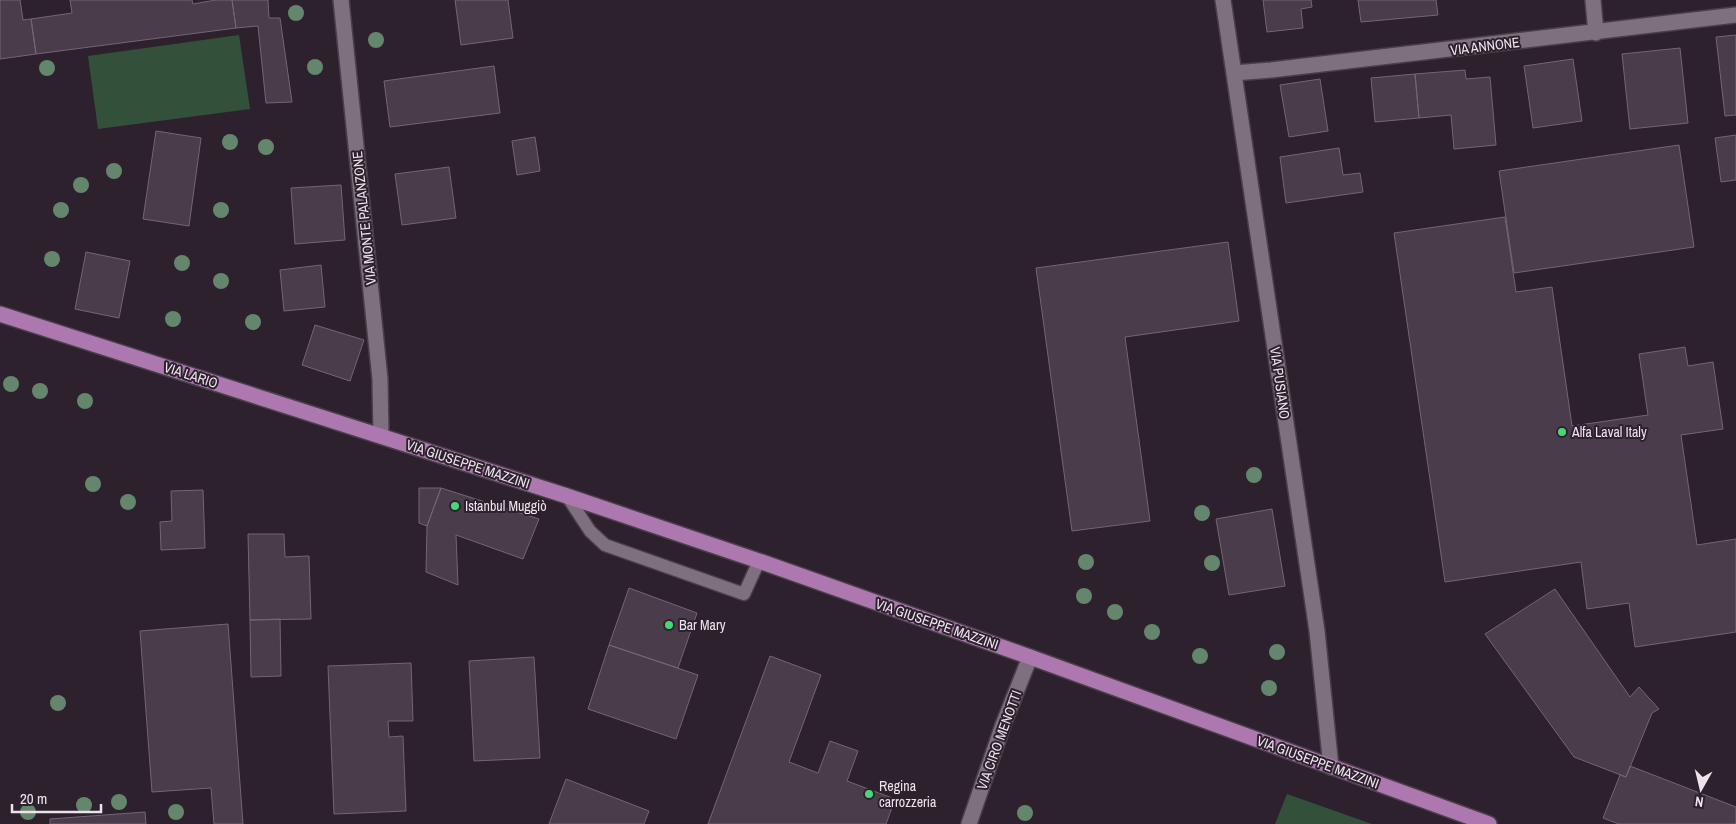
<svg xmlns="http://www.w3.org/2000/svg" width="1736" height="824" font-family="'Archivo Narrow',sans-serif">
<rect width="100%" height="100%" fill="#2e212e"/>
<!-- green -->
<path fill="#32503a" d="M239,35l11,74 -152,20 -10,-73z
M1287,794l85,30h-97z"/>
<!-- building -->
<path fill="#4a3c4a" stroke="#746574" d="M0,0h20l3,20 8,-1 5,35 -36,5z
M70,0h122l1,4 23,-4h16l4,28 -200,26 -5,-35 41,-6z
M232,0h36l1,18h11l12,84 -26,1 -8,-77 -22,2z
M455,0h53l5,38 -52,7z
M1263,0h48l1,7 -11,2 2,19 -36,4z
M1358,0h78l2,15 -77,7z
M1736,35v80l-11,1 -9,-79z
M1680,48l8,75 -58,6 -8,-75z
M1573,59l9,62 -49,7 -9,-62z
M494,66l6,47 -110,14 -6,-46z
M1465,70l1,9 24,-2 6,68 -42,4 -3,-34 -32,3 -4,-44z
M1415,74l4,44 -44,4 -4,-44z
M1320,79l8,52 -39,6 -9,-52z
M156,131l45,7 -12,88 -46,-7z
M1736,135v45l-15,2 -6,-44z
M535,137l5,34 -23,4 -5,-34z
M1679,145l15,102 -180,26 -15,-102z
M1339,148l4,27 17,-2 3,19 -77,11 -6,-46z
M449,167l7,51 -54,7 -7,-51z
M341,185l4,55 -50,4 -4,-56z
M1505,217l11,75 36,-5 20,139 76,-11 -9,-61 46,-7 3,19 25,-4 10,67 -42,6 16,110 39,-6v93l-101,15 -6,-44 -42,6 -6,-47 -136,20 -51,-349z
M1228,242l11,79 -114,16 25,184 -78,10 -36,-263z
M86,252l44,9 -11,57 -44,-9z
M321,265l4,42 -41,4 -4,-41z
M315,325l49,15 -14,41 -48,-16z
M419,488h22l-14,38 -8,-3z
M441,488l98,31 -16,40 -67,-24 2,50 -32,-13 1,-46z
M203,490l2,58 -44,2 -1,-28 12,-1 -1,-30z
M1272,509l13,77 -56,9 -13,-76z
M248,534h36l1,23 24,-1 2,63 -61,1z
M629,588l68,25 -19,55 -69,-23z
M1555,589l75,108 9,-10 20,22 -7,4 -26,64 -52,-20 -89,-123z
M280,619l1,57 -30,1 -1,-57z
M228,624l15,200h-29l-3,-36 -59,4 -12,-161z
M609,645l89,30 -22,64 -88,-30z
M770,656l51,19 -32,87 29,11 12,-32 28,10 -11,30 48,18 -9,25h-178z
M534,657l6,101 -66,3 -5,-100z
M411,663l2,58h-25l1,16 14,-1 3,75 -72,3 -6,-148z
M1630,766l106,41v17h-117l-16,-6 17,-43 6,2z
M566,779l83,32 -5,13h-95z
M145,812l1,12h-96v-5z"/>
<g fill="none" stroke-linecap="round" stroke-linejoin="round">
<!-- lane casing -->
<g stroke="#493f49" stroke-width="15">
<path id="lane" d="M567,496l23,35 15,14 139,49 15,-33"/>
</g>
<!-- street casing -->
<g stroke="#493f49" stroke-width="18">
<path id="street" d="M341,0l39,379 1,57
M1223,0l94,631 14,136
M1593,0l3,33
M1234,73l37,-3 465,-55
M969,824l34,-99 27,-68"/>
</g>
<!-- primary casing -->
<g stroke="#493f49" stroke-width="18">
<path id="primary" d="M0,314l567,182 192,65 271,96 459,167"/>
</g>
<!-- lane -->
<use href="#lane" stroke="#7f707f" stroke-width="12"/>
<!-- street -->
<use href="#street" stroke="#7f707f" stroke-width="15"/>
<!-- primary -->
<use href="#primary" stroke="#ad77af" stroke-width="15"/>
</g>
<!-- trees -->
<g fill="#63866d">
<circle cx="296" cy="13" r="8"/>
<circle cx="376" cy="40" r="8"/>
<circle cx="315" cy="67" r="8"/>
<circle cx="47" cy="68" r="8"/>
<circle cx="230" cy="142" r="8"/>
<circle cx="266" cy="147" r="8"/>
<circle cx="114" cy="171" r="8"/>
<circle cx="81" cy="185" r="8"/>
<circle cx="61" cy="210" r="8"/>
<circle cx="221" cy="210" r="8"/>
<circle cx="52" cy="259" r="8"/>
<circle cx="182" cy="263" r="8"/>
<circle cx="221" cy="281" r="8"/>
<circle cx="173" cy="319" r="8"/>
<circle cx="253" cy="322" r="8"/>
<circle cx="11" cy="384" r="8"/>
<circle cx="40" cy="391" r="8"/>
<circle cx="85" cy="401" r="8"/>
<circle cx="1254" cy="475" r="8"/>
<circle cx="93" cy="484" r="8"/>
<circle cx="128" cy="502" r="8"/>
<circle cx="1202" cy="513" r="8"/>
<circle cx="1086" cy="562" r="8"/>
<circle cx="1212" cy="563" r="8"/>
<circle cx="1084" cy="596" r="8"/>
<circle cx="1115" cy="612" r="8"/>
<circle cx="1152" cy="632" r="8"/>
<circle cx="1277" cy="652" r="8"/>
<circle cx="1200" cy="656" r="8"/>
<circle cx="1269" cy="688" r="8"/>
<circle cx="58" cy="703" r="8"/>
<circle cx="119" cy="802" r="8"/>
<circle cx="84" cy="805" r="8"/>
<circle cx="28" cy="812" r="8"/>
<circle cx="176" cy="812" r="8"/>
<circle cx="1025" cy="813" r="8"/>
</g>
<!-- markers -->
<g fill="#47d779" stroke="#2e212e" stroke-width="2">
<circle cx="1562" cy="432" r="5"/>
<circle cx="455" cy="506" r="5"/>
<circle cx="669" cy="625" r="5"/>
<circle cx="869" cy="794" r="5"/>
</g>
<g text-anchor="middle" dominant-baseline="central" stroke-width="4" stroke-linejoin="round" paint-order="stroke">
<!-- street labels -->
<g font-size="14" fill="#ece3ec" stroke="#2e212e">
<text transform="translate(1485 46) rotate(-7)">VIA ANNONE</text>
<text transform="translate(364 218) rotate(-96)">VIA MONTE PALANZONE</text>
<text transform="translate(191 375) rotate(18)">VIA LARIO</text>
<text transform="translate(1280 383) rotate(82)">VIA PUSIANO</text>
<text transform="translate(468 464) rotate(18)">VIA GIUSEPPE MAZZINI</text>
<text transform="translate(937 624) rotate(19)">VIA GIUSEPPE MAZZINI</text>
<text transform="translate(999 740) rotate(-70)">VIA CIRO MENOTTI</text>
<text transform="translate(1318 762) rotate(20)">VIA GIUSEPPE MAZZINI</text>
</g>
<!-- poi labels -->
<g font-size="14" fill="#ece3ec" stroke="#2e212e" text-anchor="start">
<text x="1572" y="432">Alfa Laval Italy</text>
<text x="465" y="506">Istanbul Muggiò</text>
<text x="679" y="625">Bar Mary</text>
<text x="879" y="786">Regina<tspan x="879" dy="16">carrozzeria</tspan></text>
</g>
</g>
<!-- north arrow -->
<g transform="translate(1701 789) rotate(188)" stroke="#2e212e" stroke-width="4" paint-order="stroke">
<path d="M0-4L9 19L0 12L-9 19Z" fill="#ece3ec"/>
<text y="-8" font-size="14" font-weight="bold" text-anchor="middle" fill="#ece3ec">N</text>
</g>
<!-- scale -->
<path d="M12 804v8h89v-8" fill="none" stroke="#ece3ec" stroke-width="2.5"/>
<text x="20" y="804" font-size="15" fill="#ece3ec" stroke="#2e212e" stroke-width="4" paint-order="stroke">20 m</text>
</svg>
